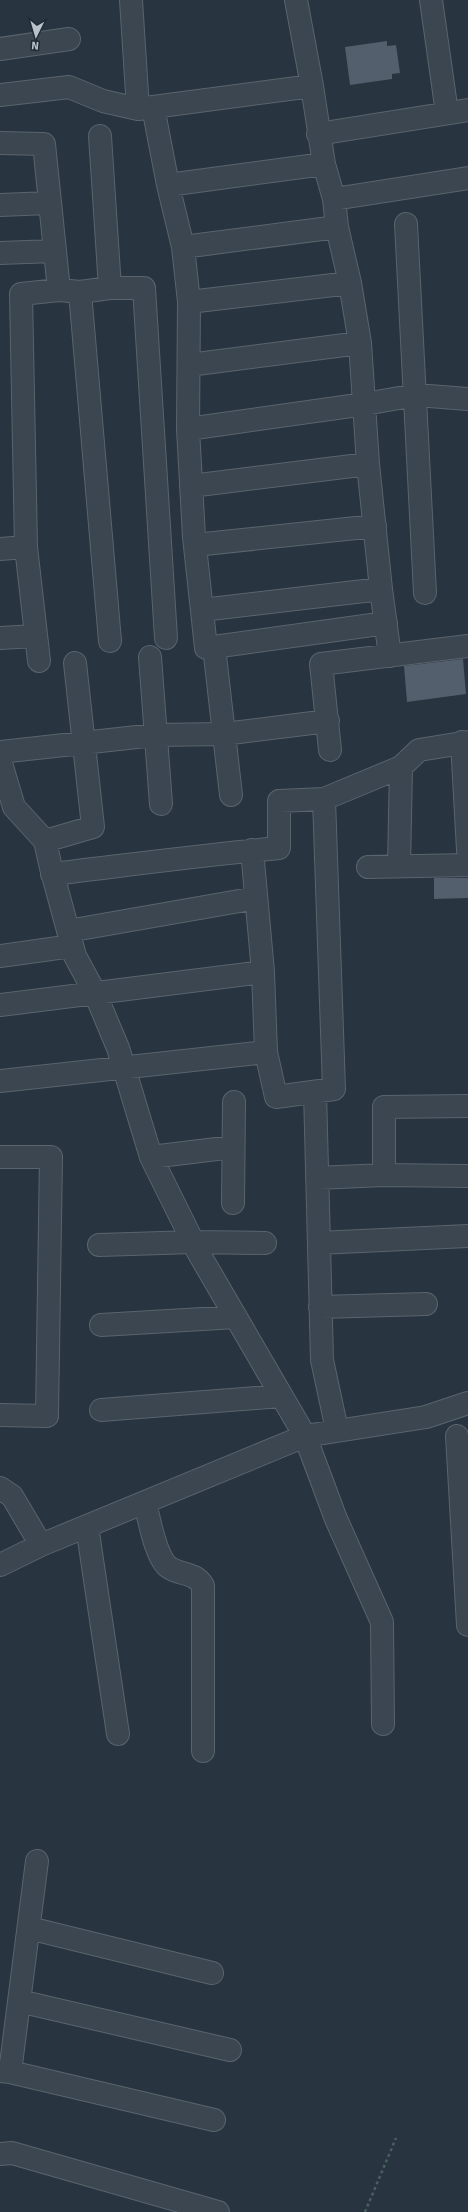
<svg xmlns="http://www.w3.org/2000/svg" width="468" height="2212" font-family="Signika,sans-serif">
<rect width="100%" height="100%" fill="#283440"/>
<!-- building -->
<path fill="#535f6d" d="M387,41v5l9,-1 4,28 -8,1v5l-42,6 -5,-38z
M463,659l3,35 -59,8 -3,-36z
M434,878h34v20l-34,1z"/>
<g fill="none" stroke-linecap="round" stroke-linejoin="round">
<!-- minor casing -->
<g stroke="#5a646d" stroke-width="24">
<path id="minor" d="M131,0l7,109
M296,0l16,86
M431,0l16,113
M0,49l69,-10
M0,95l69,-8 34,14 35,8 174,-23 12,78 10,35 3,28 13,56 10,60 8,121 13,125 9,67
M153,107l15,78 15,62 6,55 -1,127 6,108 12,111 180,-25
M318,134l150,-24
M100,136l10,152
M0,143l44,1 15,146
M168,185l156,-21
M334,199l134,-21
M0,205l49,-2
M406,224l19,369
M183,247l154,-20
M0,253l54,-2
M80,292l30,349
M189,302l161,-19
M189,365l171,-22
M188,429l177,-25 51,-9 52,4
M191,486l177,-22
M195,545l180,-19
M0,549l26,-2
M202,610l179,-21
M0,638l36,-2
M214,647l17,148
M150,657l11,147
M39,661l-13,-114 -5,-253 38,-4 21,2 30,-4h34l22,350
M462,742l6,108
M330,750l-9,-86 147,-18
M0,752l155,-17 69,-1 104,-13
M0,760l14,47 31,34 48,-14 -18,-164
M324,799l77,-32 18,-17 49,-8
M45,841l6,27 24,88 20,37 23,55 33,109 47,95 107,184 31,83 46,103 1,102
M399,866l2,-99
M368,867l100,-2
M52,874c76,-9 151,-19 227,-26v-47l45,-2 10,290 -58,8 -10,-45 -3,-80 -11,-122
M68,931l188,-33
M0,956l72,-10
M0,1005l263,-33
M0,1081l266,-29
M315,1092l7,268 15,70
M0,1157h51l-4,259 -47,-1
M151,1157l82,-10
M384,1175l84,1
M317,1178l67,-3v-68l84,-1
M233,1203l1,-101
M319,1243l149,-7
M99,1245l94,-3 72,1
M320,1307l106,-3
M101,1325l135,-8
M101,1410l180,-14
M457,1436l11,189
M0,1488l12,8 29,49
M145,1502c4,17 10,52 22,64 12,10 28,5 36,20v165
M87,1526l31,208
M0,1565l41,-20 264,-109 121,-19 42,-14
M29,1928l183,45
M19,2001l211,49
M0,2071l10,1 27,-211
M10,2072l204,48
M0,2154l12,-1 206,59"/>
</g>
<!-- path -->
<path stroke="#4a5f60" stroke-width="2.5" stroke-dasharray="3 3" stroke-linecap="butt" d="M365,2212l31,-74"/>
<!-- minor -->
<use href="#minor" stroke="#3c4650" stroke-width="22"/>
</g>
<!-- north arrow -->
<g transform="translate(36 36) rotate(185)" stroke="#212b35" stroke-width="3" paint-order="stroke">
<path d="M0-3L7 15L0 10L-7 15Z" fill="#b9c1ca"/>
<text y="-6" font-size="11" font-weight="bold" text-anchor="middle" fill="#b9c1ca">N</text>
</g>
</svg>
